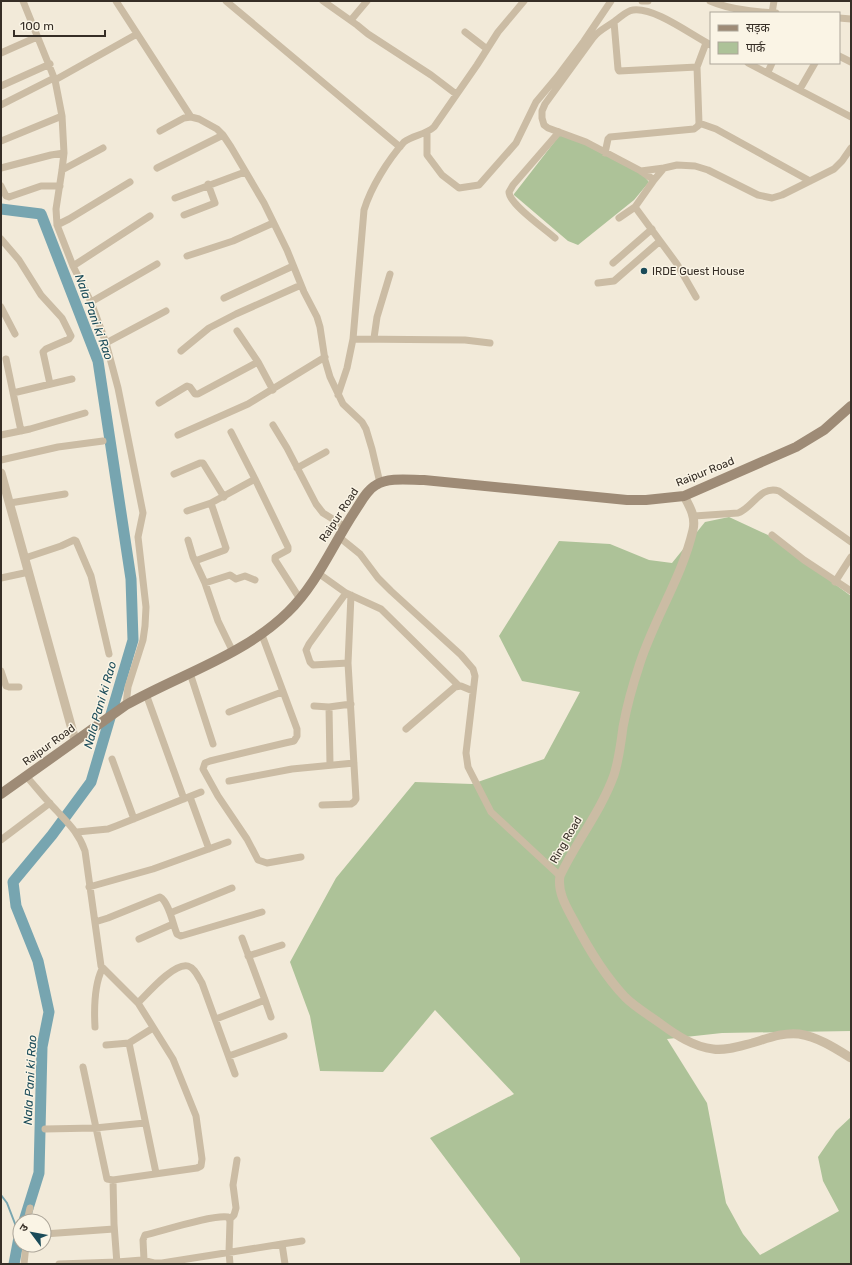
<svg xmlns="http://www.w3.org/2000/svg" width="852" height="1265" font-family="Rubik,'Noto Sans Devanagari',sans-serif">
<rect width="100%" height="100%" fill="#f2ead9"/>
<!-- green -->
<path fill="#adc298" d="M562,135l20,8 61,32 6,7 -15,18 -56,45 -10,-4 -54,-46v-1l45,-58z
M729,517l39,18 83,61v435l-129,2 -55,6 40,64 19,100 17,31 17,21 79,-44 -16,-30 -5,-24 18,-26 15,-14v147h-331v-6l-90,-120 84,-44 -79,-84 -52,62 -63,-1 -10,-55 -20,-54 46,-84 79,-96 57,2 72,-25 36,-67 -58,-11 -23,-45 60,-95 51,3 39,16 23,3 33,-41z"/>
<g fill="none" stroke-linecap="round" stroke-linejoin="round">
<!-- stream -->
<path stroke="#77a5b0" stroke-width="2" d="M1,1195l6,8 12,31"/>
<!-- river -->
<path stroke="#77a5b0" stroke-width="11" d="M1,209l40,5 57,147 33,218 2,61 -42,142 -39,53 -39,47 3,24 22,55 11,51 -7,35 -3,126 -15,48
M14,1264l6,-32"/>
<!-- minor -->
<path stroke="#cbbca4" stroke-width="7" d="M23,1l32,79 7,36 2,37 -2,17 -6,39 1,16 16,41 18,36 15,41 12,45 25,125 -5,24 8,70 -1,19 -2,14 -15,47 -2,18
M116,1l75,116
M226,1l174,146
M323,1l34,24 11,9 63,41 25,19
M642,1h6
M710,1c21,9 44,11 66,12
M772,13l2,-12
M839,18l12,1
M351,20l16,-19
M614,22l4,47 1,2 78,-4
M465,32l22,17
M711,45c-20,-10 -56,-38 -78,-35 -7,1 -12,7 -18,11 -8,6 -16,9 -22,17l-48,66 -3,7v7l2,7 4,3 38,14 55,29 13,9 10,-12 13,-3 18,1 13,4 50,25 14,3 10,-3 52,-26 8,-8 9,-13
M1,53l36,-16
M839,56l12,6
M748,63l103,54
M768,72l4,-9
M55,80l82,-46
M1,86l49,-22
M800,89l15,-26
M1,105l53,-27
M699,123l17,6 94,52
M160,131l24,-13 7,-1 8,2 18,10 6,6 8,12 33,56 23,47 17,42 13,25 3,10 5,33 5,17 13,27 19,18 4,7 6,20 8,34
M427,132v23l15,20 17,13 20,-3 37,-42 20,-41 21,-25 27,-36 27,-40
M1,141l61,-25
M605,153l3,-14 2,-2 84,-8 4,-3 1,-3 -2,-56 9,-24
M1,168l50,-13 13,-2
M157,168l66,-33
M62,170l41,-22
M641,171l23,-3
M1,186l5,10 3,1 32,-11h19
M175,198l70,-26
M635,207l42,57 19,33
M184,215l31,-12 -7,-19
M619,218l16,-11 19,-27
M57,225l12,-6 61,-37
M555,238c-10,-9 -46,-34 -46,-46l4,-7 46,-53
M1,239l18,21 22,35 21,23 9,18 -2,3 -23,10 -3,3 7,32
M187,256l46,-15 40,-18
M613,263l39,-34
M73,266l77,-50
M598,283l16,-2 46,-40
M224,298l69,-32
M91,302l66,-38
M1,307l14,27
M237,331l21,31 15,28
M374,338l3,-21 13,-43
M353,339l112,1 25,3
M106,343l60,-32
M181,351l28,-23 27,-14 65,-29
M6,359l15,72
M13,393l59,-14
M338,395l9,-27 6,-29 11,-129c7,-23 24,-50 40,-68 9,-7 21,-7 30,-15l43,-62 21,-33 26,-31
M159,403l28,-17 3,1 5,7h3l60,-32
M273,425l14,23 29,56 7,9 21,13
M231,432l24,47
M1,435l29,-6 55,-16
M178,435l70,-31 77,-47
M1,460l57,-13 45,-6
M297,468l29,-16
M174,474l26,-11h3l21,34
M10,503l55,-9
M211,503l44,-24 33,68v3l-13,7v3l25,39
M187,511l24,-8 15,45 -1,2 -30,11
M694,516l44,-3c15,-5 22,-28 41,-22l72,51
M772,535l32,25 47,31
M339,537l21,17 18,24 13,13 70,64 12,14 2,7 -9,77 2,14 23,45 69,64
M188,540l5,17 12,26
M25,558l36,-12 13,-6 2,1 15,35 18,78
M318,573l28,20 35,16 78,77
M1,578l28,-6
M835,582l16,-25
M262,635l35,94v7l-3,5 -9,2 -75,18 -5,2 -2,6 15,27 29,43 11,21 9,3 34,-6
M233,652l-15,-31 -13,-38 25,-8 6,4 9,-3 10,4
M348,663l3,-68
M1,671l5,15 3,1h10
M190,673l23,71
M146,694l38,105
M314,706l15,1 22,-3
M329,707l1,58
M229,712l53,-20
M406,729l49,-42 6,-1 12,5
M112,759l22,60
M26,776c10,11 19,23 30,34 12,13 23,23 29,41l16,115 37,37 35,56 23,57 6,43 -1,7 -4,2 -84,12 -6,-1 -24,-112
M229,781l63,-12 62,-6
M190,797l19,52
M322,805l29,-1 3,-2 2,-3 -8,-136 -35,2 -3,-3 -4,-12 3,-6 37,-51
M77,832l31,-3 8,-3 85,-34
M1,840l49,-37
M89,887l64,-18 75,-27
M170,913l62,-25
M95,922l13,-4 52,-21c9,5 13,28 17,37l4,2 81,-24
M139,939l34,-15
M248,956l34,-11
M265,1000l6,17
M138,1003c9,-9 36,-41 50,-37 7,2 10,11 14,17l33,91
M216,1019l49,-19 -23,-62
M95,1027c-1,-18 -1,-41 7,-58
M129,1043l27,130
M106,1045l23,-2 24,-15
M229,1056l55,-20
M45,1129l50,-1 50,-5
M113,1180l1,44 3,40
M230,1219l4,-4 2,-7 -3,-23 4,-25
M27,1221l3,-13
M44,1234l70,-5
M282,1244l20,-3
M144,1260l-1,-20 2,-5c17,-4 69,-21 83,-18l2,4 -1,31 1,12
M24,1264l2,-19
M59,1264l58,-2 25,-2 12,3h8l120,-19 3,20"/>
<!-- tertiary -->
<path stroke="#cbbca4" stroke-width="9" d="M1,473l74,267
M684,496c6,11 12,21 9,34 -11,47 -38,87 -53,133 -7,21 -13,42 -17,64 -2,16 -4,32 -9,48 -13,36 -38,67 -54,101 -3,16 7,32 14,45 14,27 30,54 51,76 11,11 24,18 36,27 15,11 33,23 52,25 12,2 27,-3 39,-6 14,-4 31,-11 47,-9 19,3 36,14 52,24"/>
<!-- secondary -->
<path stroke="#9e8b76" stroke-width="10" d="M1,794l125,-89c55,-31 117,-49 162,-93 29,-28 45,-68 67,-101 6,-9 12,-21 21,-26 13,-8 33,-5 48,-5l203,20h19l38,-4 112,-49 28,-17 27,-24"/>
</g>
<!-- markers -->
<circle fill="#1a4b59" stroke="#faf4e5" stroke-width="1.5" cx="644" cy="271" r="4"/>
<g text-anchor="middle" dominant-baseline="central" stroke-width="3" stroke-linejoin="round" paint-order="stroke">
<!-- poi labels -->
<g font-size="11" fill="#362e26" stroke="#faf4e5" text-anchor="start">
<text x="652" y="271">IRDE Guest House</text>
</g>
<!-- street labels -->
<g font-size="11" fill="#362e26" stroke="#faf4e5">
<text transform="translate(705 472) rotate(-22)">Raipur Road</text>
<text transform="translate(339 515) rotate(-57)">Raipur Road</text>
<text transform="translate(49 745) rotate(-36)">Raipur Road</text>
<text transform="translate(566 840) rotate(-60)">Ring Road</text>
</g>
<!-- water labels -->
<g font-size="12" font-style="italic" fill="#1a4b59" stroke="#faf4e5">
<text transform="translate(94 317) rotate(70)">Nala Pani ki Rao</text>
<text transform="translate(100 705) rotate(-74)">Nala Pani ki Rao</text>
<text transform="translate(30 1080) rotate(-87)">Nala Pani ki Rao</text>
</g>
</g>
<!-- border -->
<rect width="852" height="1265" fill="none" stroke="#362e26" stroke-width="4"/>
<!-- legend -->
<rect x="710" y="12" width="130" height="52" fill="#faf4e5" stroke="#aca599"/>
<rect x="718" y="25" width="20" height="6" fill="#9e8b76" stroke="#aca599"/>
<text x="746" y="32" font-size="12" fill="#362e26">सड़क</text>
<rect x="718" y="42" width="20" height="12" fill="#adc298" stroke="#aca599"/>
<text x="746" y="52" font-size="12" fill="#362e26">पार्क</text>
<!-- north arrow -->
<g transform="translate(32 1233) rotate(302)"><circle r="19" fill="#faf4e5" stroke="#aca599"/>
<path d="M0-3L7 15L0 10L-7 15Z" fill="#1a4b59"/>
<text y="-6" font-size="11" font-weight="bold" text-anchor="middle" fill="#362e26">उ</text>
</g>
<!-- scale -->
<path d="M14 30v6h91v-6" fill="none" stroke="#362e26" stroke-width="2"/>
<text x="20" y="30" font-size="12" fill="#362e26" stroke="#faf4e5" stroke-width="3" paint-order="stroke">100 m</text>
</svg>
